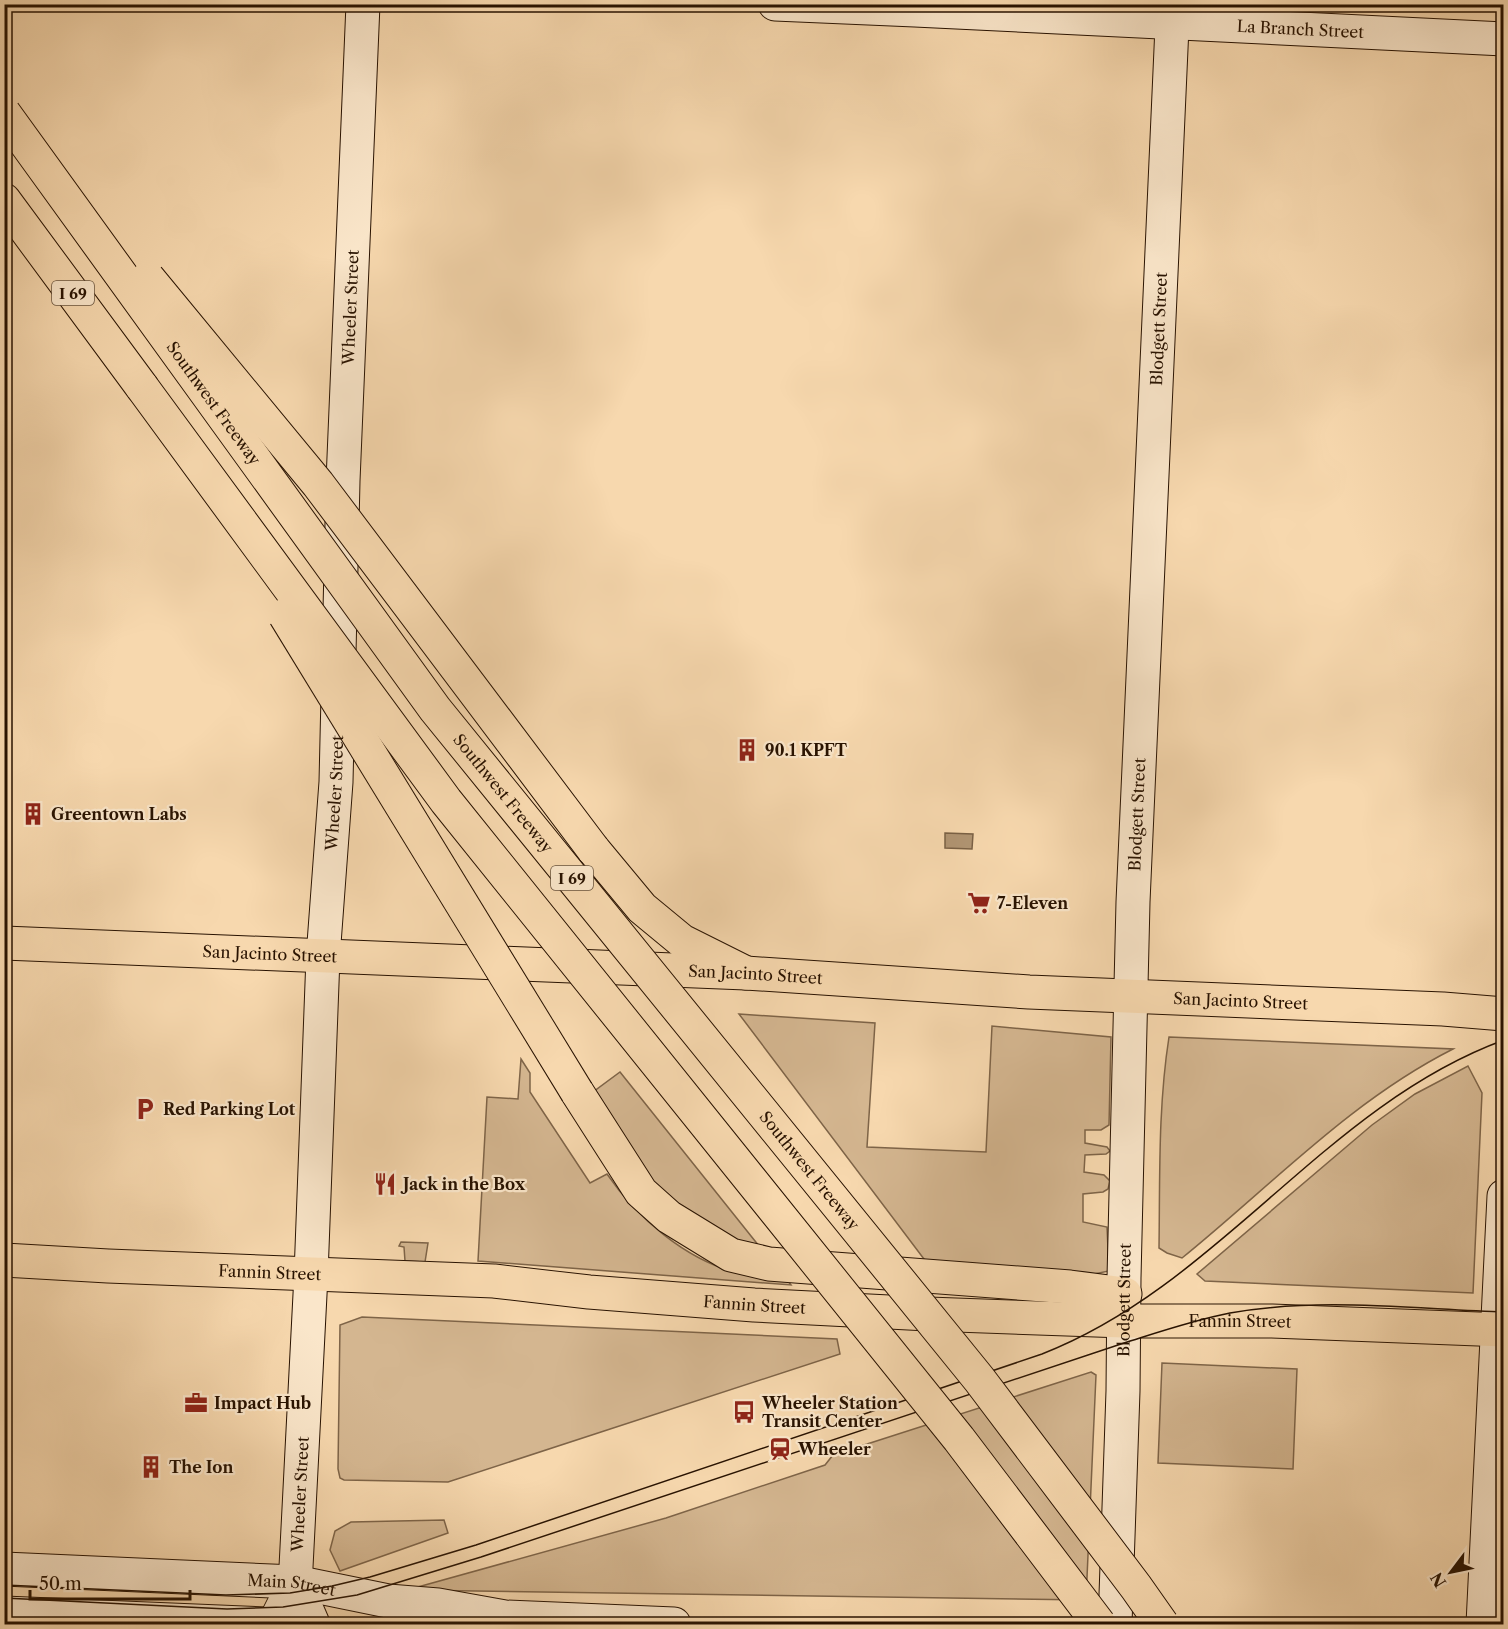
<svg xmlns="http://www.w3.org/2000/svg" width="1508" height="1629" font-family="'Libre Caslon Text',serif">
<rect width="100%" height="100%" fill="#f7d8ae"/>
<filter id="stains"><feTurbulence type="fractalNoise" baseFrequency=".00333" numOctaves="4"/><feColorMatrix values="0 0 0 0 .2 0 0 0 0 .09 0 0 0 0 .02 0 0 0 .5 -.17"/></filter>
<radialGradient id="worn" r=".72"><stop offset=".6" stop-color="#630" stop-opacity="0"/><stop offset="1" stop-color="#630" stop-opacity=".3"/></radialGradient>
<!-- green -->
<path fill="#d4b690" stroke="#7e6448" stroke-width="1.5" d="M739,1014l136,9 -8,124 119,5 6,-126 119,11 -2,88 -8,5h-16v13l22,4 3,4 -4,3 -21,1 -1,17 20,3 6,6 -2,8 -5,3 -20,2v28l24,5 2,44 -15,3 -164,-7z
M1169,1037l284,12c-103,52 -182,137 -271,209l-15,-5 -8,-5c1,-70 -1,-141 10,-211z
M521,1059l9,14v19l60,91 17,-9c30,44 79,86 131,99 16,3 34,5 50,8l3,4 -313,-24 9,-164 31,2z
M1468,1066l14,27 -9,200 -268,-12 -8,-7 175,-149 43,-31z
M620,1072l143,179 -25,-4 -65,-36 -84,-116z
M401,1242l27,1 -3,19 -20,-1 -1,-14 -5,-1z
M362,1317l475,22 3,15 -392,128 -104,-2 -4,-2 -2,-9 2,-144z
M1162,1363l135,6 -4,100 -135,-6z
M1091,1372l5,3 -10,225 -679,-10 259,-72 159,-53 8,-10z
M444,1520l4,13 -108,38 -10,-21 5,-19 16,-9z"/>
<!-- water -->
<path fill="#b19573" stroke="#7a6145" stroke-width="1.5" d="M945,833l28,1 -1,15 -27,-1z"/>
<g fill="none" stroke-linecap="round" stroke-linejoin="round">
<!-- secondary casing -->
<g stroke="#281200" stroke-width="35">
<g id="secondary">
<path id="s1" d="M775,4l140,6 589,29"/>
<path id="s2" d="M4,1569l291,13 93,19 50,4 67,12 169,7"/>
<path d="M295,1582l18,42"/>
<path d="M4,1613l263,11"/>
<path id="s3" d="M274,1624l21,-42 1,-15 15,-292 12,-318 13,-175 7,-301 20,-477"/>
<path id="s4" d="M1115,1624l8,-233 1,-113 9,-376 40,-898"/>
<path d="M1483,1624l21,-428"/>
</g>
</g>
<!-- primary casing -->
<g stroke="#281200" stroke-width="35">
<g id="primary">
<path id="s5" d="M4,943l742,30 283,19 414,17 61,5"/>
<path id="s6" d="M4,1260l104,6 386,15 95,11 165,13 174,9 196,7h148l232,9"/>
</g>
</g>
<!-- highway casing -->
<g stroke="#281200" stroke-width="35">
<path id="highway" d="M4,200l138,187
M593,849l49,59 40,33 64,32
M577,1092l64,100 28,25 62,38 38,9 301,23 55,7"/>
</g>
<!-- secondary -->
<use href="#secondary" stroke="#fae6ca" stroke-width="33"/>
<!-- primary -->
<use href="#primary" stroke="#f7d8ae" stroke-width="33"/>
<!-- highway -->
<use href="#highway" stroke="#f7d8ae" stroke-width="33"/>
<!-- tram -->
<path stroke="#281200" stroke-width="1.5" d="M4,1585l222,10 64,-2 42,-7 38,-9 106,-32 566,-191c178,-69 282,-248 462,-314
M4,1598l223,11 56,-2 74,-12 124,-38 643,-214c35,-11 70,-23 106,-30 90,-16 183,-4 274,-1"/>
<!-- highway-bridge casing -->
<g stroke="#281200" stroke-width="35" stroke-linecap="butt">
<g id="highway-bridge">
<path id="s7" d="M4,113l431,596 544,670 157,208 26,37"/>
<path d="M148,278l170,206 275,365"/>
<path d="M142,387l304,414 513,638 140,185"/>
<path d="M285,615l292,477"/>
</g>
</g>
<!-- highway-bridge -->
<use href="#highway-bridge" stroke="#f7d8ae" stroke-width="33"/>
</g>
<!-- icons -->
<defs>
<g id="building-bare" transform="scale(1.8)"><path d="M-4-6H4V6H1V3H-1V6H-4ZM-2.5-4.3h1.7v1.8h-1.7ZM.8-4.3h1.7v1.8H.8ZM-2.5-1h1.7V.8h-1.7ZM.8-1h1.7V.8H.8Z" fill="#8f2418" stroke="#fae6ca" stroke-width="2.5" paint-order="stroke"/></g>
<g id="supermarket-bare" transform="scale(1.8)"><path d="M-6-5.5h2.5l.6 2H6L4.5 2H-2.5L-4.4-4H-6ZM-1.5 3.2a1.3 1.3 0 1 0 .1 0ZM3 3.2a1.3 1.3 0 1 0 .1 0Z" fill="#8f2418" stroke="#fae6ca" stroke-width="2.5" paint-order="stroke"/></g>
<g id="parking-bare" transform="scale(1.8)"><path d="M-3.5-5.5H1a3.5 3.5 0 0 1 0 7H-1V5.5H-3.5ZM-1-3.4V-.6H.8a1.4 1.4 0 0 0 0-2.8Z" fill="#8f2418" stroke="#fae6ca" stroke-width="2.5" paint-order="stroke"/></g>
<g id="restaurant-bare" transform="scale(1.8)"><path d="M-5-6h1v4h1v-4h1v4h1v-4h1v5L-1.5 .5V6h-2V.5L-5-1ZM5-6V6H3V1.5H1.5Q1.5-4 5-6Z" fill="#8f2418" stroke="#fae6ca" stroke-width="2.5" paint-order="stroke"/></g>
<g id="office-bare" transform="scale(1.8)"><path d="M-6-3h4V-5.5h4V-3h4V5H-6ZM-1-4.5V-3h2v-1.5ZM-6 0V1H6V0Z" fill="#8f2418" stroke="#fae6ca" stroke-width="2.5" paint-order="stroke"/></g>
<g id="bus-bare" transform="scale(1.8)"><path d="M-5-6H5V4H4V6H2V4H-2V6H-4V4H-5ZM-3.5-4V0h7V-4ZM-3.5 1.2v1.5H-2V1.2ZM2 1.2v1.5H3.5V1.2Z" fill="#8f2418" stroke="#fae6ca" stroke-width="2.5" paint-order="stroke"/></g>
<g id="station-bare" transform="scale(1.8)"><path d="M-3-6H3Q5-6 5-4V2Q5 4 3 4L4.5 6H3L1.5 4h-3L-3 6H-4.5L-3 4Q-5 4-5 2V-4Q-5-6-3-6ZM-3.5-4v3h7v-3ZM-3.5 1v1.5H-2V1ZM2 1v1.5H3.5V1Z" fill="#8f2418" stroke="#fae6ca" stroke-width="2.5" paint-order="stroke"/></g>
</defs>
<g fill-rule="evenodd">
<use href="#building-bare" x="747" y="750"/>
<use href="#building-bare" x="33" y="814"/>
<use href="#supermarket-bare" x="979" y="903"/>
<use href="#parking-bare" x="145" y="1109"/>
<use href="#restaurant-bare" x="385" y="1184"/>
<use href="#office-bare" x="196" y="1403"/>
<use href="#bus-bare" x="744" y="1412"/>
<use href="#station-bare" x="780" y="1449"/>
<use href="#building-bare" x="151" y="1467"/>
</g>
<g text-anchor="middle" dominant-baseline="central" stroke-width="4.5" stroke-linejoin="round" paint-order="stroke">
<!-- shield labels -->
<g fill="#fae6ca" stroke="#67523d" stroke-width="1.5">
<rect x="52" y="281" width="42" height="24" rx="4.5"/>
<rect x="551" y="866" width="42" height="24" rx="4.5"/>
</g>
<g font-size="15" font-weight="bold" fill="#281200">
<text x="73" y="293">I 69</text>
<text x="572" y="878">I 69</text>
</g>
<!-- street labels -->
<g font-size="16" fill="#281200" stroke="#fae6ca">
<text stroke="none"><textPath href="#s1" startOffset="526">La Branch Street</textPath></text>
<text stroke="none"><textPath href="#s3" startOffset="1323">Wheeler Street</textPath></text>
<text stroke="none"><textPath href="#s4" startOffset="1296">Blodgett Street</textPath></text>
<text stroke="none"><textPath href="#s7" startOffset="358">Southwest Freeway</textPath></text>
<text stroke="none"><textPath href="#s3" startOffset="837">Wheeler Street</textPath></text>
<text stroke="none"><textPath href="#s7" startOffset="844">Southwest Freeway</textPath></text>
<text stroke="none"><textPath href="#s4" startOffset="810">Blodgett Street</textPath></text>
<text stroke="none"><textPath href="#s5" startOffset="266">San Jacinto Street</textPath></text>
<text stroke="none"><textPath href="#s5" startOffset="752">San Jacinto Street</textPath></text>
<text stroke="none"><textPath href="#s5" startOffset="1238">San Jacinto Street</textPath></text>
<text stroke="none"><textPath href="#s7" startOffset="1330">Southwest Freeway</textPath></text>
<text stroke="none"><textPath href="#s6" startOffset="266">Fannin Street</textPath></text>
<text stroke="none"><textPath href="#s4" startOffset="324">Blodgett Street</textPath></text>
<text stroke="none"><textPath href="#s6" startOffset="752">Fannin Street</textPath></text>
<text stroke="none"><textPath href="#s6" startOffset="1238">Fannin Street</textPath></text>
<text stroke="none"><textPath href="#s3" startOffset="135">Wheeler Street</textPath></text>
<text stroke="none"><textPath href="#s2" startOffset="288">Main Street</textPath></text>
</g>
<!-- poi labels -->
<g font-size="16" font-weight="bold" fill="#281200" stroke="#fae6ca" text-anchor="start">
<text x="765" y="750">90.1 KPFT</text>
<text x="51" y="814">Greentown Labs</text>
<text x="997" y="903">7-Eleven</text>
<text x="163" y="1109">Red Parking Lot</text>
<text x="403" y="1184">Jack in the Box</text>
<text x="214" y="1403">Impact Hub</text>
<text x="762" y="1403">Wheeler Station<tspan x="762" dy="18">Transit Center</tspan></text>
<text x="798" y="1449">Wheeler</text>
<text x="169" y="1467">The Ion</text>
</g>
</g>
<!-- margin -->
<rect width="1508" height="1629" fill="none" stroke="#f7d8ae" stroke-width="24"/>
<rect x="6" y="6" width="1496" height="1617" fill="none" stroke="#281200" stroke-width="3"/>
<rect x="12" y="12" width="1484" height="1605" fill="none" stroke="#281200" stroke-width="1.5"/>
<!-- north arrow -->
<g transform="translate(1451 1572) rotate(238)" stroke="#fae6ca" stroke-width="4.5" paint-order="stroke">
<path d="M0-4.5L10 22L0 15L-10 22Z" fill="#281200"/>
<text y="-9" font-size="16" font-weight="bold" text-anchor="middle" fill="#281200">N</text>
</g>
<!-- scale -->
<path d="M30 1590v9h160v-9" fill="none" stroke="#281200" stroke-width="3"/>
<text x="39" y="1590" font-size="18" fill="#281200" stroke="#fae6ca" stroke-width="4.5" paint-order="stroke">50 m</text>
<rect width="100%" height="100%" filter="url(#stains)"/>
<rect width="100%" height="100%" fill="url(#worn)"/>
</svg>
